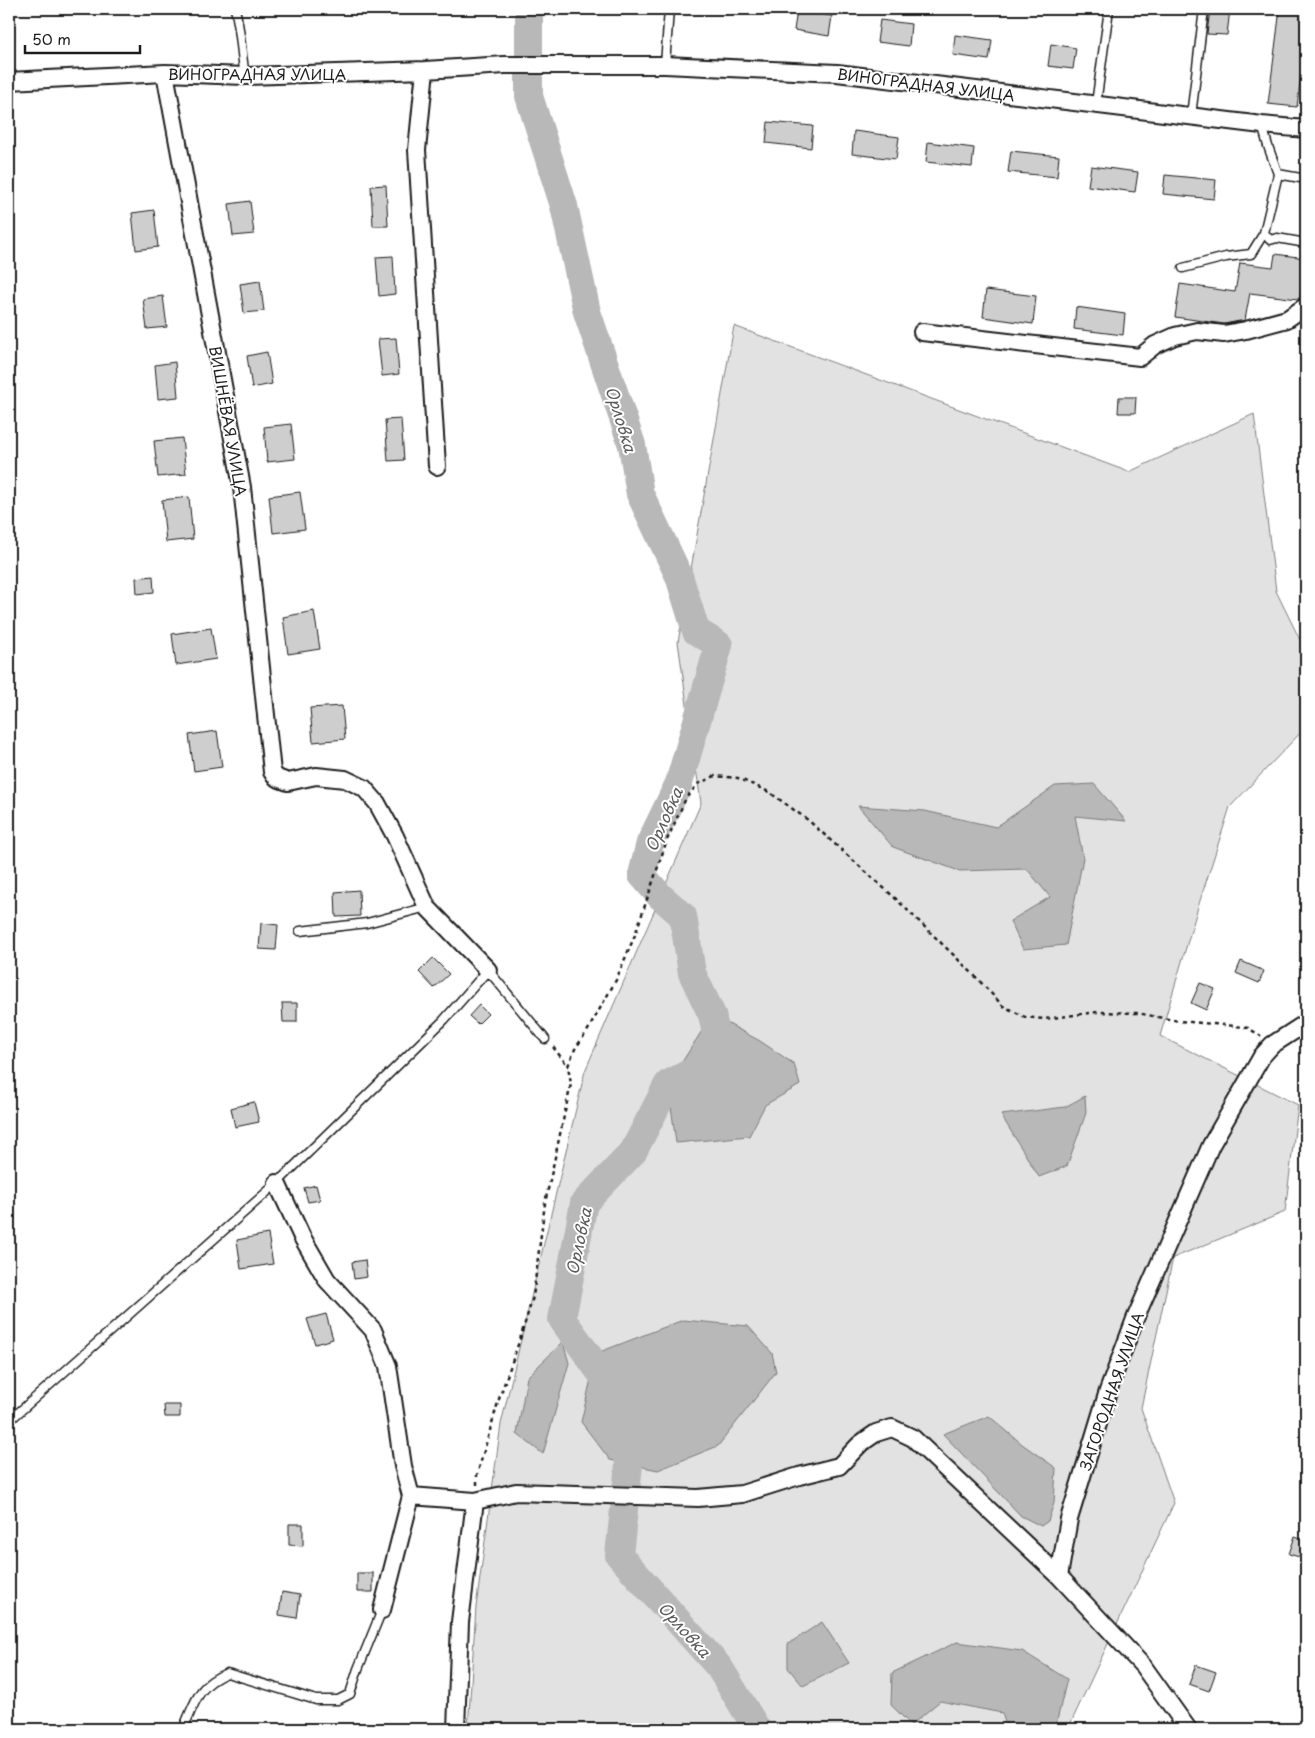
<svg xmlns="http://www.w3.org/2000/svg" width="1315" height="1738" font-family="'Playpen Sans',sans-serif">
<rect width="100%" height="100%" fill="#fff"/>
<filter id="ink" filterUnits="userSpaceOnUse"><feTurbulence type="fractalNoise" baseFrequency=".02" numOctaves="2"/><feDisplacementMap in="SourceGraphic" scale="10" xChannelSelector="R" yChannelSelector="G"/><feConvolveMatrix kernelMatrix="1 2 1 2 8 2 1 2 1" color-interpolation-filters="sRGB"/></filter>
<g filter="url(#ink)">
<!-- green -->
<path fill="#e2e2e2" stroke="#7f7f7f" d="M734,326l395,146 125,-58 22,177 30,61v75l-76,80 -32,100 -38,129 138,69 -13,107 -112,46 -32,150 33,95 -106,226h-600l8,-122 25,-183 84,-353 116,-268 -23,-161z"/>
<!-- water -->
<path fill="#b8b8b8" stroke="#7a7a7a" d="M1094,784l32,37 -51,-5 8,42 -17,87 -43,4 -13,-28 40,-24 -23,-28 -68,2 -66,-24 -35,-41 67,5 71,16 59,-41z
M712,1015l48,26 34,23 6,21 -35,20 -16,31 -73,7 -8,-59z
M1085,1096l1,17 -19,53 -28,11 -38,-62 64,-8z
M683,1320l65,6 24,27 4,19 -58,74 -60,24 -48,-10 -29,-38 16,-69z
M563,1342l6,21 -26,91 -26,-20 10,-57z
M989,1416l33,28 34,24 -2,35 -6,18 -7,5 -20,-10 -78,-82z
M822,1622l27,41 -46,23 -15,-18v-24z
M957,1642l65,9 45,28 -12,50h-48l-5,-16 -62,-12 -29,24 -20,-20 1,-32z"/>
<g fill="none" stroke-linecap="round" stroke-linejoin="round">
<!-- river -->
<path stroke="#b8b8b8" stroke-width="28" d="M529,9v87l35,110 23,106 45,133 8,49 39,82 17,55 23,14 -40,138 -29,60 -8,32 18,21 23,20 9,57 20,42 9,42 -53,27 -35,68 -49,51 -22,116 59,82 8,63 -10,91 100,112 38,62"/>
</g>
<!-- building -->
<path fill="#cecece" stroke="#1c1c1c" d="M1210,9h20l-3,26 -20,-1z
M1280,9h26v25l-9,73 -29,-3z
M797,11l35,5 -3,20 -35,-6z
M880,20l31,4 -2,22 -32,-4z
M955,35l37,5 -3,20 -36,-5z
M1051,44l25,4 -3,21 -25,-3z
M768,122l45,4 -2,22 -45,-5z
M854,131l45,6 -3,22 -44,-5z
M928,142l46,6 -2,19 -46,-5z
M1011,151l48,5 -2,21 -49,-5z
M1091,166l47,6 -3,20 -47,-6z
M1165,175l51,5 -2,19 -51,-5z
M386,185l2,41h-15l-2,-40z
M250,201l4,33 -21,2 -4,-32z
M154,210l4,37 -22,3 -4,-37z
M1275,254l31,4v22l-4,-1 -2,19 -2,1 -48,-6 -5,27 -21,4 -49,-7 5,-33 55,8 5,-29 33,4z
M393,256l2,38 -16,2 -3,-39z
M260,281l4,30 -20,2 -4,-29z
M986,290l50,6 -3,28 -50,-7z
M163,296l4,31 -20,2 -4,-30z
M1076,307l49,7 -2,21 -49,-6z
M396,338l3,36 -17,2 -4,-37z
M267,352l5,32 -20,4 -5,-32z
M175,362l3,35 -20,2 -3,-34z
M1119,397h17l-1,16h-17z
M401,419l3,41 -16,1 -3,-41z
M291,424l4,35 -28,3 -3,-35z
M182,438l4,36 -28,3 -4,-36z
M300,492l5,37 -32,4 -4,-37z
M189,497l4,42 -27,3 -4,-42z
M153,576l1,16 -17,2 -1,-16z
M314,611l6,38 -32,5 -5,-37z
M211,628l5,31 -40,6 -4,-31z
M342,706l3,33 -32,3 -3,-34z
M217,731l5,36 -28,4 -5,-36z
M359,890l1,26 -24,1 -1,-25z
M261,923l17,2 -2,25 -17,-1z
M433,958l16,16 -15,14 -15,-16z
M1241,961l23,10 -5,12 -23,-10z
M1200,983l15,6 -9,21 -15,-7z
M282,1003h15v19h-14z
M479,1005l9,9 -10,10 -9,-8z
M254,1102l5,20 -24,5 -4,-19z
M316,1185l4,15 -12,2 -4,-14z
M268,1234l5,30 -32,5 -4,-29z
M365,1260l2,17 -13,2 -2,-17z
M326,1314l7,25 -18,5 -8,-25z
M164,1405h16v12h-15z
M289,1524h14v22l-14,-1z
M1295,1536l11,4v19l-17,-5z
M357,1573h16v19h-16z
M282,1592l18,3 -3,23 -18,-3z
M1196,1665l20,7 -7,19 -20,-7z"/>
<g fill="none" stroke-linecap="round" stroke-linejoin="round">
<!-- lane casing -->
<g stroke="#1c1c1c" stroke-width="11">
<path id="lane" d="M235,9c6,22 6,44 10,67
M665,65l4,-56
M1096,104l13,-95
M1191,116l13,-107
M1262,125l6,21 10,28
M1306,179l-28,-5 -14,59 6,7 7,-2 29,5
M1183,268l43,-11 25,-3 13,-21
M300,931l67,-8 60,-16
M9,1421l268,-238 167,-163 44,-50 57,69
M183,1729c12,-26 14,-44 44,-56l89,27h22l12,-6 8,-25 24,-59"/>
</g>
<!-- street casing -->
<g stroke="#1c1c1c" stroke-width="20">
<path id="street" d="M425,70l-8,80 20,316
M165,73l77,414 30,285 5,6 11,4 28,-6 29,3 19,9 13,15 18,33 32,71 61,63
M9,81l156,-8 80,3 180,-6 80,-5h160l172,8 425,52 44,4
M922,332l218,25 15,-12 20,-9 22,-5 27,3 22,-4 41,-11 19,-13
M277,1183l25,54 25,43 46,50 15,36 15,100 8,30 64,5
M382,1610l29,-114
M456,1729l4,-107 15,-121 41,-9 182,6 44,-4 57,-18 40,-10 21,-22 16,-11 16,-5 21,10 146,138
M1188,1729l-45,-63 -84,-90 10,-57 39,-128 27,-72 76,-174 51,-89 10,-11 34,-22"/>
</g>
<!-- path -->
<path stroke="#1c1c1c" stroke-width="2.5" stroke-dasharray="4 4" stroke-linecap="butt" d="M553,1047l15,19 7,-17 13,-19 28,-50 19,-45 32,-95 19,-42 12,-14 17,-8 23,2 31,14 39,28 87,78 77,75 31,33 22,11 19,2 54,-7 39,1 42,8 57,5 12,2 13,8
M477,1485v-10l22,-76 21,-60 13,-42 12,-94 26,-119 -3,-18"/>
<!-- lane -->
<use href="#lane" stroke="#fff" stroke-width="8"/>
<!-- street -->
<use href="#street" stroke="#fff" stroke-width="16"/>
</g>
</g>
<g text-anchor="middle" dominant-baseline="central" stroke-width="4" stroke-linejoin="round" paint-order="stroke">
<!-- street labels -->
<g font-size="15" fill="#1c1c1c" stroke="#fff">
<text x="257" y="73">ВИНОГРАДНАЯ УЛИЦА</text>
<text transform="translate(926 84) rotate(7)">ВИНОГРАДНАЯ УЛИЦА</text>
<text transform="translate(229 421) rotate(80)">ВИШНЁВАЯ УЛИЦА</text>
<text transform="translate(1111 1391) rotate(-71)">ЗАГОРОДНАЯ УЛИЦА</text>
</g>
<!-- water labels -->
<g font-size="16" font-style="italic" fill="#5a5a5a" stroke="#fff">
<text transform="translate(622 419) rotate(73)">Орловка</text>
<text transform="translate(663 819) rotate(-66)">Орловка</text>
<text transform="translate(578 1241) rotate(-78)">Орловка</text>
<text transform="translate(685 1629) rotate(48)">Орловка</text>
</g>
</g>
<!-- margin -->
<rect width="1315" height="1738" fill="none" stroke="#fff" stroke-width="30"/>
<rect x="15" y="15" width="1285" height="1708" fill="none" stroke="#1c1c1c" stroke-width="2" filter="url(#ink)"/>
<!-- scale -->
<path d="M25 45v8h115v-8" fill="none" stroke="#1c1c1c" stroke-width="2.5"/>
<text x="32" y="45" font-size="15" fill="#1c1c1c" stroke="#ffffff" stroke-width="4" paint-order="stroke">50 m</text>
</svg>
